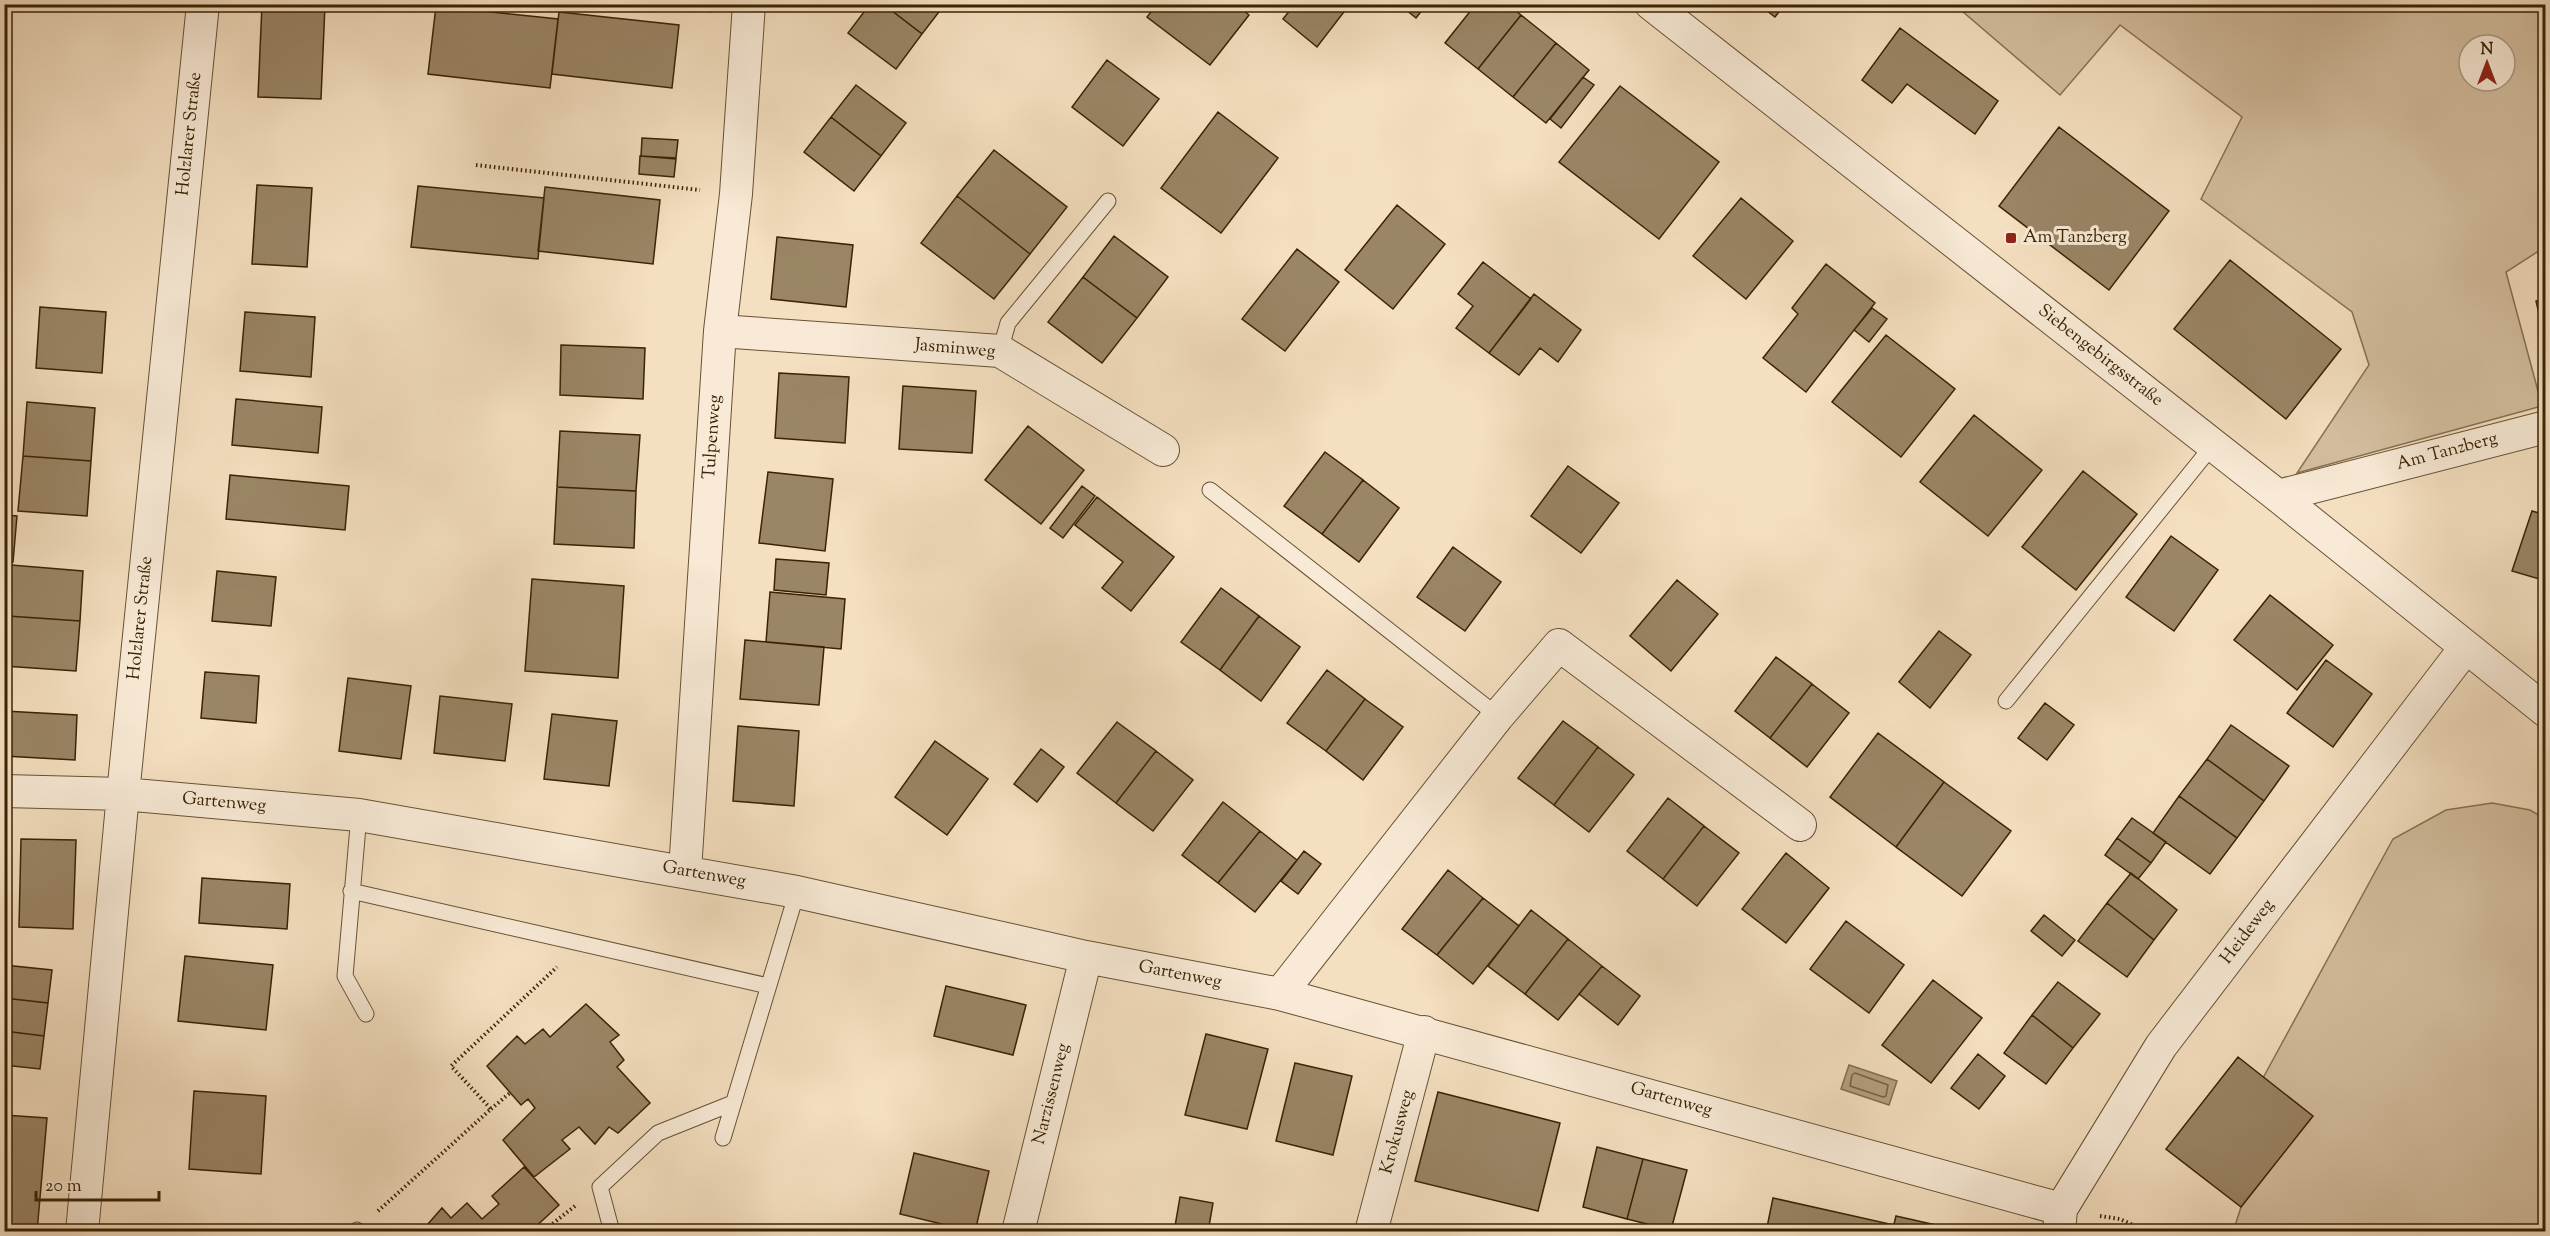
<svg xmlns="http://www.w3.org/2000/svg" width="2550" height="1236" font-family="'Sorts Mill Goudy',serif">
<rect width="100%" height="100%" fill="#f4dfc0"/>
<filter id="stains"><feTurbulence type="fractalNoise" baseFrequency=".00333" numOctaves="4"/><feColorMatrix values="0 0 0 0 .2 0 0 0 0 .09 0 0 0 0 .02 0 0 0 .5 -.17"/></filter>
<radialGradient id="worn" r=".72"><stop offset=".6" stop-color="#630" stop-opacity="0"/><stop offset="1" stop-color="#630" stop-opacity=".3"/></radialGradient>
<!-- green -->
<path fill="#d4bfa0" stroke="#867152" stroke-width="1.5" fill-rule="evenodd" d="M1955,5h590v242l-39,25 36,134 -245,67 72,-108 -17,-53 -151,-113 41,-82 -122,-92 -60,70zM2469,45h36v36h-36z
M2492,803l38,7 15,9v412l-312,1 8,-25 71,-91 -49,-38 130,-239 53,-29z"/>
<!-- water -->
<path fill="#b49f80" stroke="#836d4e" stroke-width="1.5" d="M1849,1065l48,16 -8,24 -48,-16z"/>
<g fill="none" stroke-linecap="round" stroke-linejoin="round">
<!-- shore -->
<path stroke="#766142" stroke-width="1.5" d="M1855,1073l33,12 -2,11 -3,1 -33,-11 2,-11z"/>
</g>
<!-- building -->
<path fill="#9a8566" stroke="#392304" stroke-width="1.5" d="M262,4l63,1 -4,94 -63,-2z
M870,4h13l39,30 -26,35 -48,-36z
M883,4h62l-23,30z
M1157,4h79l13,11 -39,50 -63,-48z
M1295,4h55l-33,43 -34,-28z
M1399,4h28l-11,14z
M1476,4h31l14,11 -43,54 -33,-26z
M1758,4h27l-10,13z
M436,6l122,13 -8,69 -122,-14z
M559,12l120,13 -7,63 -120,-14z
M1521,15l35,28 -43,54 -35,-28z
M1900,28l98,73 -23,33 -68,-50 -15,19 -30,-23z
M1556,43l33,27 -43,53 -33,-26z
M1107,60l52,39 -36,47 -51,-39z
M1583,77l11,8 -33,43 -11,-9z
M856,85l50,38 -25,33 -50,-39z
M1620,86l99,76 -60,77 -100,-77z
M1218,112l60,46 -57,75 -60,-45z
M831,117l50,39 -27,35 -50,-39z
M2059,127l110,84 -60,79 -110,-84z
M642,138l36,2 -2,18 -35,-2z
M994,150l73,57 -37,47 -73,-58z
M640,156l36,3 -2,18 -35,-3z
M257,185l55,3 -5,79 -55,-3z
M418,186l126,12 -6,61 -127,-12z
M545,187l115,13 -7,64 -115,-13z
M957,196l73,58 -36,45 -73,-56z
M1741,198l52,43 -47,58 -53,-43z
M1397,205l48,39 -52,65 -48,-39z
M1114,236l54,41 -31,41 -54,-41z
M777,237l76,8 -7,62 -75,-8z
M1297,249l42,33 -54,69 -43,-32z
M2230,260l111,89 -55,70 -112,-90z
M1483,262l48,37 -42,54 -33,-25 17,-22 -15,-12z
M1826,264l49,39 -69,89 -43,-34 35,-44 -6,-6z
M1083,277l54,41 -35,45 -54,-41z
M1534,294l47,36 -23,32 -18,-14 -21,27 -30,-22z
M2546,299v45l-10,-43z
M40,307l66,5 -4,61 -66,-5z
M1872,308l15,11 -18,23 -15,-12z
M245,312l70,5 -4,60 -71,-6z
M1886,335l69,54 -54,68 -69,-55z
M561,345l84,3 -2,51 -83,-4z
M779,373l70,4 -4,66 -70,-5z
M903,386l73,5 -4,62 -73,-4z
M236,399l86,8 -4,46 -86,-8z
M27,402l68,6 -4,53 -68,-5z
M1974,415l68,55 -54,66 -68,-54z
M1028,426l56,44 -43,54 -56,-44z
M560,431l80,4 -4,56 -79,-4z
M1325,452l38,28 -41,54 -38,-28z
M23,456l68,5 -4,55 -69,-5z
M1568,466l51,37 -38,50 -50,-37z
M2083,471l54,43 -61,76 -54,-43z
M768,472l65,7 -8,72 -66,-8z
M230,475l119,11 -4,44 -119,-11z
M1363,480l36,28 -40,54 -37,-28z
M1082,486l13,10 -32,42 -13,-10z
M557,487l79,4 -2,57 -80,-4z
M1097,497l77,60 -43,54 -29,-23 21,-26 -48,-37z
M2532,511l14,4v66l-34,-10z
M4,515l13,1 -4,46h-9z
M2171,536l47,34 -44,61 -48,-34z
M1453,547l48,35 -36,49 -48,-34z
M776,559l53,4 -3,32 -52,-5z
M11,565l72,6 -3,50 -72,-5z
M217,571l59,6 -5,49 -59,-5z
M532,579l92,7 -6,92 -93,-7z
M1677,580l41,34 -47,57 -41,-35z
M1221,588l38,28 -39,54 -39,-28z
M770,592l75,7 -4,50 -75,-7z
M2270,595l63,50 -36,45 -63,-50z
M8,616l72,5 -4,50 -72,-5z
M1259,616l41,31 -39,54 -41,-31z
M1939,631l32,24 -41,53 -31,-26z
M745,640l79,7 -5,58 -79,-6z
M1776,657l36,27 -42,54 -35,-27z
M2326,660l46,34 -39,53 -46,-34z
M1327,670l38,29 -39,52 -39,-28z
M205,672l54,4 -3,47 -55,-5z
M348,678l63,8 -10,73 -62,-8z
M1812,684l37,29 -42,54 -37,-29z
M440,696l72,8 -7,57 -71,-8z
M1365,699l38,28 -40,53 -37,-29z
M2045,703l29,22 -27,35 -29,-22z
M4,711l73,4 -2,45 -71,-4z
M552,714l65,7 -8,65 -65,-7z
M1563,721l35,26 -44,58 -36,-27z
M1117,722l39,29 -40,52 -39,-30z
M2231,725l58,41 -25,35 -57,-42z
M738,726l61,5 -5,75 -61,-5z
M1878,733l66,49 -48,65 -66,-50z
M935,741l53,38 -41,56 -52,-38z
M1598,747l36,28 -45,57 -35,-27z
M1041,749l23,18 -27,35 -23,-18z
M1156,751l37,29 -40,51 -37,-28z
M2207,759l57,42 -27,37 -58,-42z
M1944,782l67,49 -49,65 -66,-49z
M2179,796l58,42 -27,36 -57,-41z
M1668,798l36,28 -41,53 -36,-28z
M1223,802l37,29 -42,52 -36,-28z
M2132,818l34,24 -15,21 -34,-25z
M1704,826l35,27 -42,53 -34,-27z
M1260,831l37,29 -42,52 -37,-29z
M2117,838l34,25 -13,16 -33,-24z
M21,839l55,1 -3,89 -54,-2z
M1304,851l17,13 -23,30 -17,-13z
M1786,853l43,35 -43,55 -44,-34z
M1448,870l35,28 -46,57 -35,-26z
M2131,873l46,37 -23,30 -47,-37z
M202,878l88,6 -3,45 -88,-6z
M1483,898l36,28 -46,58 -36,-29z
M2107,903l47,37 -27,37 -49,-36z
M1531,910l37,29 -43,55 -37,-28z
M2044,915l31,25 -13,16 -31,-25z
M1846,921l58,44 -35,48 -59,-44z
M1568,939l34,27 -44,54 -33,-26z
M185,956l88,9 -7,65 -88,-9z
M4,965l48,5 -4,33 -44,-5z
M1602,966l38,30 -22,29 -39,-31z
M1933,980l49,38 -51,65 -49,-38z
M2058,982l42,32 -27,34 -41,-33z
M946,986l80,19 -13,50 -79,-19z
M4,998l44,5 -4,33 -40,-5z
M586,1004l33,31 -9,7 14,18 -7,7 33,36 -32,30 -9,-6 -14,17 -16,-17 -17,13 8,9 -36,28 -31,-37 32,-32 -7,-9 -7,6 -34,-39 30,-30 8,8 18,-15 7,8z
M2032,1015l41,33 -27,36 -42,-31z
M4,1031l40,5 -4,33 -36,-4z
M1206,1034l62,15 -21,80 -62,-14z
M1978,1054l27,22 -26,33 -28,-21z
M2238,1057l75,59 -72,91 -75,-58z
M1295,1063l57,13 -19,79 -57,-14z
M194,1091l72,5 -5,78 -72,-5z
M1438,1092l122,31 -22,88 -123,-30z
M4,1115l43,3 -10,114h-33z
M1597,1147l46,12 -16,60 -44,-12z
M914,1153l75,18 -14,61 -75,-18z
M1643,1159l44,11 -16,60 -44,-11z
M524,1167l35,38 -29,27h-109l21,-24 9,10 16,-15 15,16 17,-15 -7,-8z
M1180,1197l33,6 -5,29h-34z
M1773,1198l121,27 -2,7h-126z
M1896,1216l71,16h-75z"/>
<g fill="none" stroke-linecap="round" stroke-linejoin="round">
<!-- service casing -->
<g stroke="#685233" stroke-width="17">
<path id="service" d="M1000,351l8,-28 100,-122
M1210,490l288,226
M2006,701l207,-256
M359,815l-14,161 21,38
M351,891l417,95
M723,1138l74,-246
M357,1230l1,2
M612,1232l-12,-45 58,-54 75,-30"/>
</g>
<!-- minor casing -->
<g stroke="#685233" stroke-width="34">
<path id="minor" d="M1651,4l627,492 268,215
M720,331l280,20 163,99
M2278,496l268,-69
M4,791l119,3 236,21 438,77 289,65 194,37 781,215
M685,871l35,-540 16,-137 13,-190
M1280,994l218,-278 61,-71 241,180
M82,1232l41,-438 80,-790
M1018,1232l68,-275
M1371,1232l53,-200
M2059,1232l2,-23 100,-163 305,-399"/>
</g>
<!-- path -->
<path stroke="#392304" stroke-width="4" stroke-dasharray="1.5 3" stroke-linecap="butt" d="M656,4l56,7
M476,165l224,25
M491,1109l20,-17
M378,1211l113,-102 -40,-43 106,-99
M2100,1216l20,3 28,13
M542,1232l33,-26"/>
<!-- service -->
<use href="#service" stroke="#f8ead6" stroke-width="15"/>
<!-- minor -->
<use href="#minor" stroke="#f8ead6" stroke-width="32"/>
</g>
<!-- markers -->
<rect fill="#8f2418" stroke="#f8ead6" stroke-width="2" x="2005" y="232" width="12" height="12" rx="3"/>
<g text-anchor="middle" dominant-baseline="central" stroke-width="6" stroke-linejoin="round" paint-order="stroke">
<!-- street labels -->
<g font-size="18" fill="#392304" stroke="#f8ead6">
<text transform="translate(190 134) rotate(-84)">Holzlarer Straße</text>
<text transform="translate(955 349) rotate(5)">Jasminweg</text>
<text transform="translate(2100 356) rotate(38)">Siebengebirgsstraße</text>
<text transform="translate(713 437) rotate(-86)">Tulpenweg</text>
<text transform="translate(2447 452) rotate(-15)">Am Tanzberg</text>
<text transform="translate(141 618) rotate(-84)">Holzlarer Straße</text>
<text transform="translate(224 803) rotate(5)">Gartenweg</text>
<text transform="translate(704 875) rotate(10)">Gartenweg</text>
<text transform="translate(2248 932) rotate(-53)">Heideweg</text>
<text transform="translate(1180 975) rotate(11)">Gartenweg</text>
<text transform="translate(1052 1094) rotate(-76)">Narzissenweg</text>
<text transform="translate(1671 1100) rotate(16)">Gartenweg</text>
<text transform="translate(1398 1132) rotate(-75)">Krokusweg</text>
</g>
<!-- poi labels -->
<g font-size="18" fill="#392304" stroke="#f8ead6" text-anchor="start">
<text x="2023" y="238">Am Tanzberg</text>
</g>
</g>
<!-- margin -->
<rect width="2550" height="1236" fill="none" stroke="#f4dfc0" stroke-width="24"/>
<rect x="6" y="6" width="2538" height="1224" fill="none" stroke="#392304" stroke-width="3"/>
<rect x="12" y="12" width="2526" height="1212" fill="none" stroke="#392304" stroke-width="1.5"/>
<!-- north arrow -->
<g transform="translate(2487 63)"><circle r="28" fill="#f8ead6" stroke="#ac9a82" stroke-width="1.5"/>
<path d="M0-4.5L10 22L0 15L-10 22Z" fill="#8f2418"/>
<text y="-9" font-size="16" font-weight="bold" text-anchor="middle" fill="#392304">N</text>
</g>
<!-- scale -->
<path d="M36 1191v9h123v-9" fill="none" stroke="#392304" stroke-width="3"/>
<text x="45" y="1191" font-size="18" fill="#392304" stroke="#f8ead6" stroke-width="4.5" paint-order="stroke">20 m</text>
<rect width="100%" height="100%" filter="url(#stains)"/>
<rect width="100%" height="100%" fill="url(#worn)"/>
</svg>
